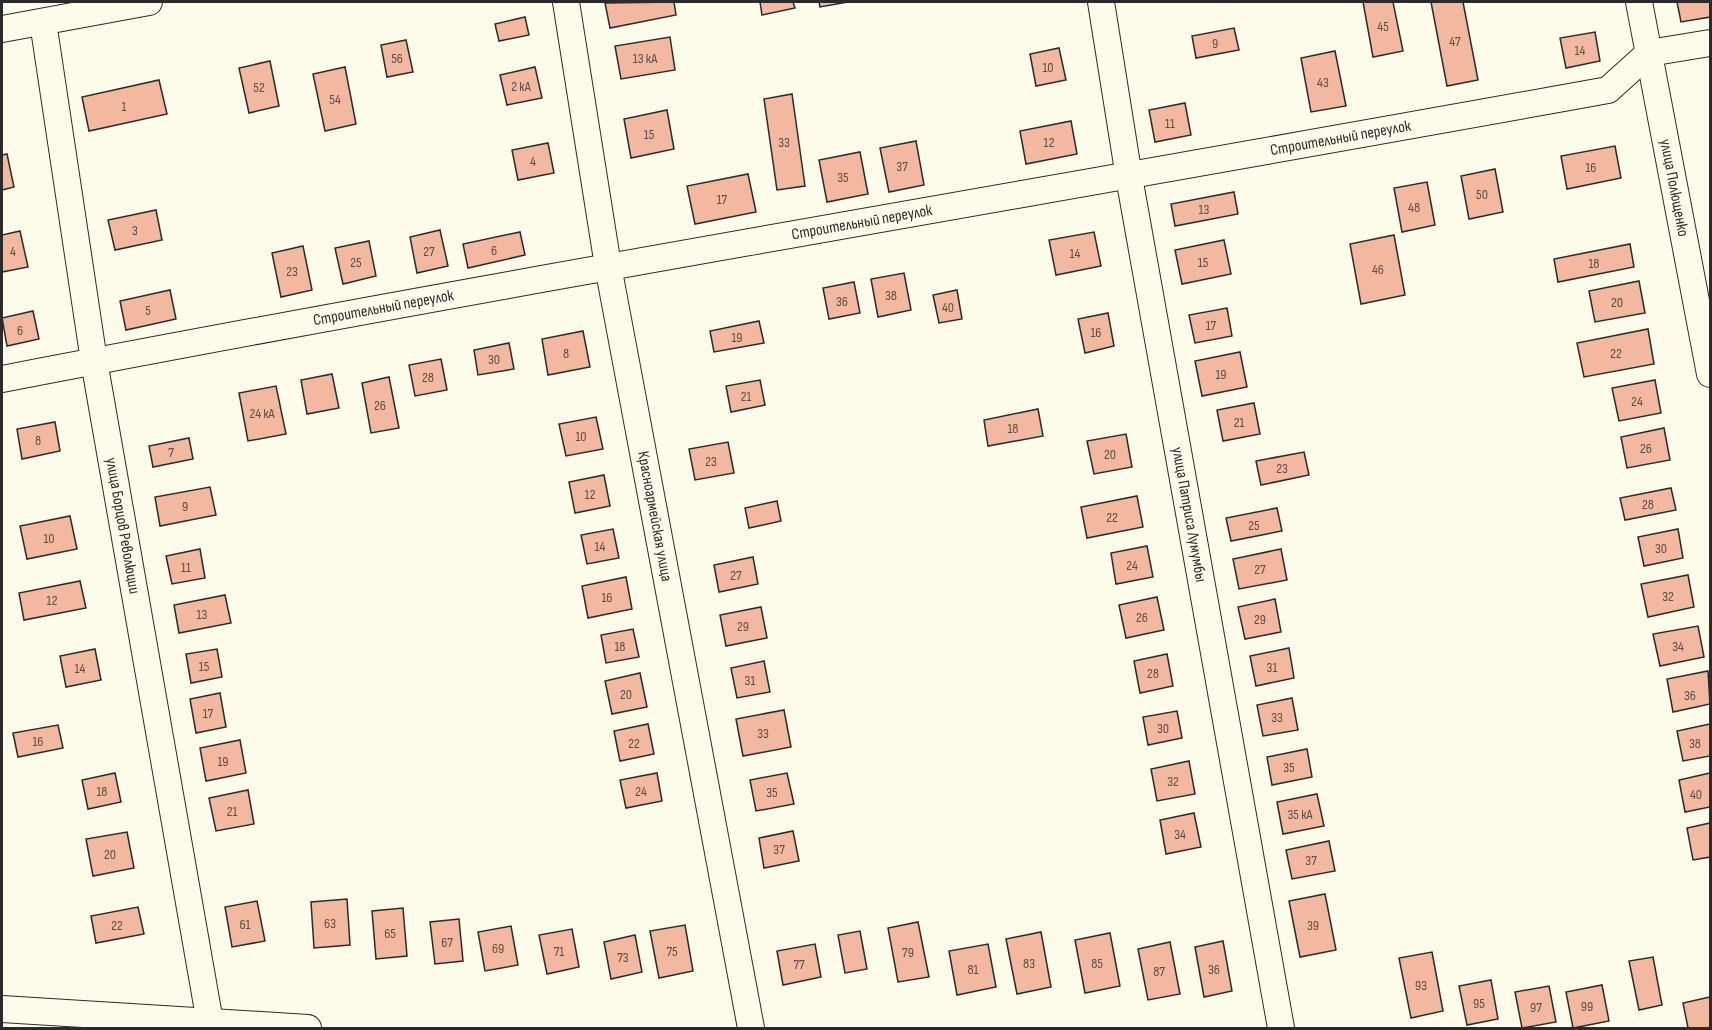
<svg xmlns="http://www.w3.org/2000/svg" width="1712" height="1030" font-family="'Sofia Sans Condensed',sans-serif">
<rect width="100%" height="100%" fill="#fdfbea"/>
<!-- building -->
<path fill="#f2b8a0" stroke="#2b2b2b" stroke-width="1.5" d="M674,2l2,13 -66,13 -5,-25z
M760,2h33l2,6 -33,7z
M819,2h29l-28,5z
M1363,2h30l10,49 -30,6z
M1431,2h32l15,78 -31,6z
M1677,2h33v15l-29,5z
M525,17l4,18 -30,6 -4,-17z
M1234,28l5,22 -43,8 -4,-22z
M1595,32l5,29 -34,7 -6,-30z
M670,37l5,33 -54,9 -6,-33z
M406,40l7,32 -26,5 -6,-32z
M1059,48l7,32 -30,6 -6,-32z
M1335,51l11,55 -35,6 -10,-54z
M270,61l9,45 -30,7 -10,-45z
M345,67l11,57 -31,7 -12,-57z
M535,67l7,31 -35,7 -7,-30z
M159,80l8,34 -78,17 -7,-34z
M792,94l13,92 -28,4 -13,-91z
M1185,103l6,32 -36,7 -6,-32z
M667,110l7,39 -43,9 -7,-39z
M1071,121l6,33 -51,10 -6,-33z
M916,141l8,44 -35,7 -9,-44z
M548,143l6,30 -36,7 -6,-30z
M1615,146l6,32 -54,11 -6,-33z
M860,152l8,42 -41,8 -8,-42z
M7,154l7,33 -12,3v-35z
M1495,169l8,43 -34,7 -8,-43z
M748,174l8,38 -61,12 -8,-38z
M1427,182l8,43 -33,7 -8,-44z
M1234,192l4,22 -63,12 -4,-22z
M156,210l6,30 -47,10 -7,-30z
M440,230l8,36 -31,7 -7,-36z
M20,231l8,36 -26,5v-37z
M520,232l5,23 -57,13 -5,-24z
M1094,232l7,34 -45,9 -7,-35z
M1394,235l11,60 -44,9 -11,-60z
M1224,240l7,34 -49,10 -7,-34z
M369,241l7,35 -33,8 -8,-36z
M1630,244l4,23 -76,15 -4,-23z
M303,246l9,44 -31,7 -9,-44z
M904,273l7,37 -33,7 -7,-38z
M1639,281l6,32 -50,9 -6,-31z
M854,282l6,31 -31,6 -6,-31z
M170,290l6,29 -50,11 -6,-29z
M957,290l5,29 -23,4 -6,-28z
M1227,308l5,28 -37,7 -6,-28z
M33,311l6,28 -32,7 -5,-28z
M1108,313l6,33 -29,7 -7,-34z
M759,321l5,22 -50,9 -4,-21z
M1648,329l6,35 -70,13 -7,-34z
M583,331l7,36 -42,8 -6,-36z
M509,343l5,26 -36,6 -4,-25z
M1240,352l7,35 -45,9 -7,-35z
M441,359l6,31 -32,6 -6,-31z
M332,374l7,34 -32,6 -6,-34z
M389,377l10,51 -28,5 -9,-50z
M760,380l5,25 -34,7 -5,-26z
M1655,380l6,33 -42,8 -7,-33z
M276,386l10,48 -38,7 -9,-48z
M1254,403l6,31 -37,7 -6,-31z
M1038,409l5,27 -55,10 -4,-26z
M596,417l7,32 -37,7 -7,-32z
M55,422l5,29 -38,8 -5,-30z
M1664,428l6,32 -43,8 -6,-31z
M1126,434l6,33 -38,7 -7,-33z
M189,438l4,21 -40,8 -4,-21z
M728,442l6,31 -39,7 -6,-31z
M1304,452l5,23 -48,10 -5,-24z
M604,475l6,31 -35,7 -6,-31z
M210,487l6,28 -56,11 -5,-29z
M1671,488l5,22 -51,10 -5,-22z
M1137,496l6,31 -56,11 -6,-31z
M777,501l4,20 -32,7 -4,-20z
M1277,508l5,23 -51,10 -5,-23z
M70,516l7,33 -50,10 -7,-33z
M613,529l6,29 -32,6 -6,-29z
M1678,529l5,29 -39,8 -6,-29z
M1147,546l6,31 -37,7 -5,-31z
M200,549l5,29 -33,6 -6,-28z
M1281,549l6,31 -48,9 -6,-30z
M753,557l5,27 -39,8 -5,-27z
M1688,575l6,32 -46,10 -7,-33z
M626,577l6,32 -44,9 -6,-32z
M80,581l6,27 -62,12 -5,-27z
M225,595l6,28 -52,10 -5,-28z
M1157,597l7,33 -38,8 -7,-33z
M1275,599l6,33 -36,7 -7,-32z
M761,607l6,31 -41,8 -6,-31z
M1698,626l6,31 -44,9 -7,-32z
M633,629l6,28 -33,6 -5,-28z
M1289,648l5,30 -38,8 -6,-30z
M95,649l6,31 -35,7 -6,-31z
M217,649l5,28 -31,6 -5,-29z
M1167,654l6,32 -33,7 -6,-32z
M764,661l6,31 -33,6 -6,-30z
M1708,671l2,33 -37,8 -6,-33z
M640,673l7,34 -35,7 -7,-33z
M220,693l6,34 -30,6 -6,-34z
M1292,698l6,32 -35,6 -6,-31z
M784,710l7,37 -48,9 -7,-37z
M1177,711l5,27 -34,7 -5,-28z
M648,724l6,30 -34,7 -6,-30z
M1710,724v32l-27,5 -6,-30z
M58,725l5,23 -45,9 -5,-24z
M240,740l6,33 -40,8 -6,-33z
M1307,749l5,28 -40,8 -5,-28z
M1189,761l6,33 -38,7 -6,-32z
M115,773l6,29 -33,7 -6,-29z
M657,773l5,28 -36,7 -6,-28z
M787,773l7,31 -38,7 -6,-31z
M1710,773v34l-25,5 -6,-32z
M248,790l6,34 -38,7 -7,-33z
M1317,794l7,32 -41,8 -6,-32z
M1194,813l7,34 -35,7 -6,-34z
M1710,823v34l-17,3 -6,-32z
M793,831l6,30 -35,7 -5,-30z
M127,832l7,36 -41,8 -7,-37z
M1329,841l6,30 -43,8 -6,-29z
M1325,894l11,56 -36,7 -11,-56z
M347,899l3,46 -36,3 -3,-46z
M257,901l8,40 -33,6 -7,-40z
M138,907l6,27 -48,9 -5,-27z
M403,908l4,48 -31,3 -4,-48z
M459,919l4,42 -28,3 -5,-42z
M918,922l11,55 -31,5 -10,-54z
M685,925l8,46 -34,7 -9,-47z
M511,926l7,39 -33,6 -7,-39z
M572,929l7,38 -32,7 -8,-39z
M860,931l7,38 -22,4 -7,-38z
M1041,932l10,55 -34,7 -11,-55z
M1110,933l10,53 -35,7 -10,-53z
M635,935l7,37 -31,7 -7,-37z
M1223,941l9,50 -28,6 -9,-50z
M1170,942l10,52 -32,6 -10,-51z
M815,944l6,33 -38,8 -6,-34z
M988,944l8,43 -39,8 -8,-44z
M1432,952l11,59 -32,7 -12,-60z
M1653,957l9,48 -23,5 -10,-49z
M1491,980l7,39 -31,6 -8,-39z
M1602,985l7,36 -36,7 -7,-36z
M1549,986l7,36 -34,6 -7,-36z
M1710,997v31h-22l-5,-25z"/>
<g fill="none" stroke-linecap="round" stroke-linejoin="round">
<!-- minor casing -->
<g stroke="#2b2b2b" stroke-width="28">
<g id="minor">
<path id="s1" d="M566,2l42,264 143,762"/>
<path id="s2" d="M1101,2l28,175 152,851"/>
<path id="s3" d="M1639,2l71,372"/>
<path id="s4" d="M43,22l51,339 117,667"/>
<path d="M2,29l147,-27"/>
<path id="s5" d="M2,379c534,-103 1071,-192 1606,-289l41,-37 61,-10"/>
<path d="M2,1009l306,19"/>
</g>
</g>
<!-- minor -->
<use href="#minor" stroke="#fdfbea" stroke-width="26"/>
</g>
<g text-anchor="middle" dominant-baseline="central" stroke-width="4.5" stroke-linejoin="round" paint-order="stroke">
<!-- number labels -->
<g font-size="14" fill="#5d4e48">
<text x="1383" y="26">45</text>
<text x="1455" y="41">47</text>
<text x="1215" y="43">9</text>
<text x="1580" y="50">14</text>
<text x="397" y="58">56</text>
<text x="645" y="58">13 кА</text>
<text x="1048" y="67">10</text>
<text x="1323" y="82">43</text>
<text x="521" y="86">2 кА</text>
<text x="259" y="87">52</text>
<text x="335" y="99">54</text>
<text x="124" y="106">1</text>
<text x="1170" y="123">11</text>
<text x="649" y="134">15</text>
<text x="784" y="142">33</text>
<text x="1049" y="142">12</text>
<text x="533" y="161">4</text>
<text x="902" y="166">37</text>
<text x="1591" y="167">16</text>
<text x="843" y="177">35</text>
<text x="1482" y="194">50</text>
<text x="722" y="199">17</text>
<text x="1414" y="207">48</text>
<text x="1204" y="209">13</text>
<text x="135" y="230">3</text>
<text x="494" y="250">6</text>
<text x="13" y="251">4</text>
<text x="429" y="251">27</text>
<text x="1075" y="253">14</text>
<text x="356" y="262">25</text>
<text x="1203" y="262">15</text>
<text x="1594" y="263">18</text>
<text x="1378" y="269">46</text>
<text x="292" y="271">23</text>
<text x="891" y="295">38</text>
<text x="842" y="301">36</text>
<text x="1617" y="302">20</text>
<text x="948" y="307">40</text>
<text x="148" y="310">5</text>
<text x="1211" y="325">17</text>
<text x="20" y="330">6</text>
<text x="1096" y="332">16</text>
<text x="737" y="337">19</text>
<text x="566" y="353">8</text>
<text x="1616" y="353">22</text>
<text x="494" y="359">30</text>
<text x="1221" y="374">19</text>
<text x="428" y="377">28</text>
<text x="746" y="396">21</text>
<text x="1637" y="401">24</text>
<text x="380" y="405">26</text>
<text x="262" y="413">24 кА</text>
<text x="1239" y="422">21</text>
<text x="1013" y="428">18</text>
<text x="581" y="436">10</text>
<text x="38" y="440">8</text>
<text x="1646" y="448">26</text>
<text x="171" y="452">7</text>
<text x="1110" y="454">20</text>
<text x="711" y="461">23</text>
<text x="1282" y="468">23</text>
<text x="590" y="494">12</text>
<text x="1648" y="504">28</text>
<text x="185" y="506">9</text>
<text x="1112" y="517">22</text>
<text x="1254" y="525">25</text>
<text x="49" y="538">10</text>
<text x="600" y="546">14</text>
<text x="1661" y="548">30</text>
<text x="1132" y="565">24</text>
<text x="186" y="567">11</text>
<text x="1260" y="569">27</text>
<text x="736" y="575">27</text>
<text x="1668" y="596">32</text>
<text x="607" y="597">16</text>
<text x="52" y="600">12</text>
<text x="202" y="614">13</text>
<text x="1142" y="617">26</text>
<text x="1260" y="619">29</text>
<text x="743" y="626">29</text>
<text x="620" y="646">18</text>
<text x="1678" y="646">34</text>
<text x="204" y="666">15</text>
<text x="1272" y="667">31</text>
<text x="80" y="668">14</text>
<text x="1153" y="673">28</text>
<text x="750" y="680">31</text>
<text x="626" y="694">20</text>
<text x="1690" y="695">36</text>
<text x="208" y="713">17</text>
<text x="1277" y="717">33</text>
<text x="1163" y="728">30</text>
<text x="763" y="733">33</text>
<text x="38" y="741">16</text>
<text x="634" y="743">22</text>
<text x="1695" y="743">38</text>
<text x="223" y="761">19</text>
<text x="1289" y="767">35</text>
<text x="1173" y="781">32</text>
<text x="102" y="791">18</text>
<text x="641" y="791">24</text>
<text x="772" y="792">35</text>
<text x="1696" y="794">40</text>
<text x="232" y="811">21</text>
<text x="1300" y="814">35 кА</text>
<text x="1180" y="834">34</text>
<text x="779" y="849">37</text>
<text x="110" y="854">20</text>
<text x="1311" y="860">37</text>
<text x="330" y="923">63</text>
<text x="245" y="924">61</text>
<text x="117" y="925">22</text>
<text x="1313" y="925">39</text>
<text x="390" y="933">65</text>
<text x="447" y="942">67</text>
<text x="498" y="948">69</text>
<text x="559" y="951">71</text>
<text x="672" y="951">75</text>
<text x="908" y="952">79</text>
<text x="623" y="957">73</text>
<text x="1029" y="963">83</text>
<text x="1097" y="963">85</text>
<text x="799" y="964">77</text>
<text x="973" y="969">81</text>
<text x="1214" y="969">36</text>
<text x="1159" y="971">87</text>
<text x="1421" y="985">93</text>
<text x="1479" y="1003">95</text>
<text x="1587" y="1006">99</text>
<text x="1536" y="1007">97</text>
</g>
<!-- street labels -->
<g font-size="16" fill="#2b2b2b" stroke="#fdfbea">
<text stroke="none"><textPath href="#s5" startOffset="1360">Строительный переулок</textPath></text>
<text stroke="none"><textPath href="#s3" startOffset="189">улица Полющенко</textPath></text>
<text stroke="none"><textPath href="#s5" startOffset="874">Строительный переулок</textPath></text>
<text stroke="none"><textPath href="#s5" startOffset="388">Строительный переулок</textPath></text>
<text stroke="none"><textPath href="#s2" startOffset="520">улица Патриса Лумумбы</textPath></text>
<text stroke="none"><textPath href="#s1" startOffset="522">Красноармейская улица</textPath></text>
<text stroke="none"><textPath href="#s4" startOffset="510">улица Борцов Революции</textPath></text>
</g>
</g>
<!-- border -->
<rect width="1712" height="1030" fill="none" stroke="#2b2b2b" stroke-width="6"/>
</svg>
